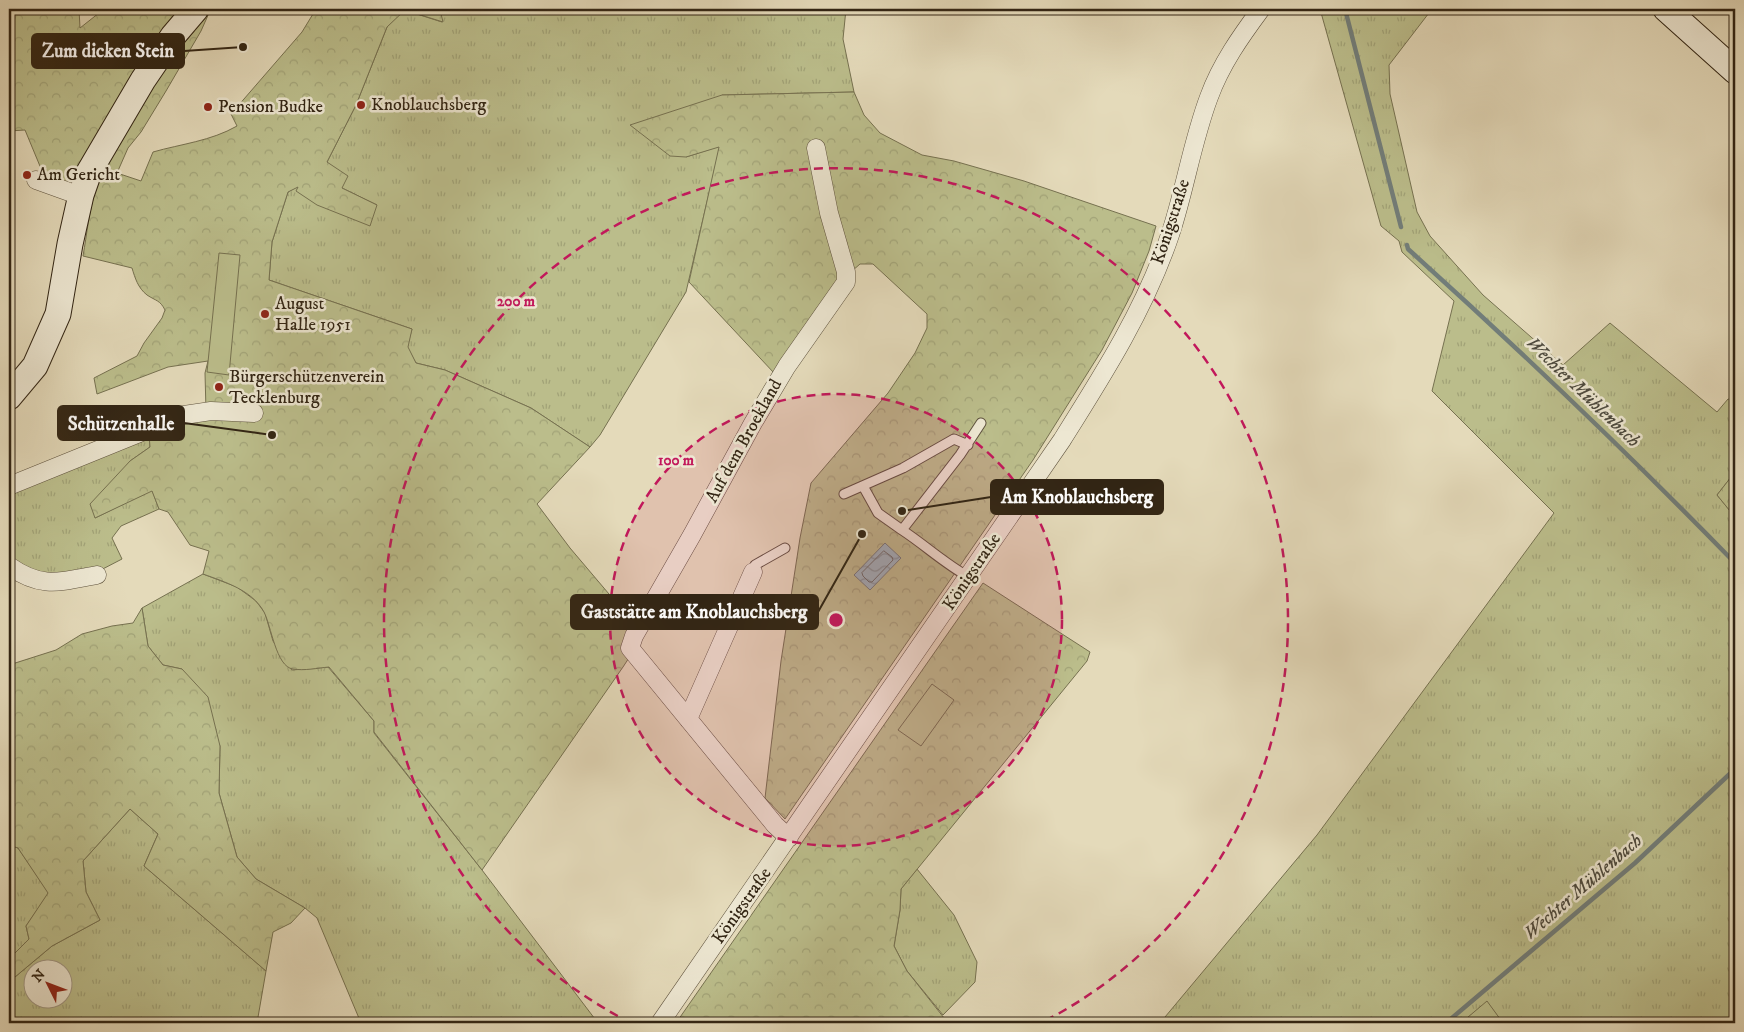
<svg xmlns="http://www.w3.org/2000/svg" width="1744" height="1032" font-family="'IM FELL DW Pica',serif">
<defs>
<pattern id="grass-tufts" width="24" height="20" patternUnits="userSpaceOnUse" patternTransform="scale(1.25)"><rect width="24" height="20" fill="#bbbd8b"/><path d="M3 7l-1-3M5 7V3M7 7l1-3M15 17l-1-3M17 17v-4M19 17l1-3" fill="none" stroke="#a1a277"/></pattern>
<pattern id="forest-crowns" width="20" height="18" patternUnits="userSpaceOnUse" patternTransform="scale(1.25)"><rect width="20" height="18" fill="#bbbd8b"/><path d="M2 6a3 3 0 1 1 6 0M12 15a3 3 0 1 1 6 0" fill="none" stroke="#a1a277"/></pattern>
<pattern id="water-waves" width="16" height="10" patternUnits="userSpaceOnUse" patternTransform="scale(1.25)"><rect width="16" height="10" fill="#9db7bc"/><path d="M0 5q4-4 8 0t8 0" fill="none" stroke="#819598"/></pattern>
</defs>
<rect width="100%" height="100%" fill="#e4daba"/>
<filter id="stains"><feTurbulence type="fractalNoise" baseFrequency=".004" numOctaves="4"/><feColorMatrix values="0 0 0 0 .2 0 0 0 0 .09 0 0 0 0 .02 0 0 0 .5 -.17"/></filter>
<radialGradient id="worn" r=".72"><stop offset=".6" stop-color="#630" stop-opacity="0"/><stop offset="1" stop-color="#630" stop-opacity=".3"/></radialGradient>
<!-- grass -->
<path fill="url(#grass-tufts)" stroke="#767150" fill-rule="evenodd" d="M435,9h411l-3,30 11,53 -132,3 -36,62 34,-11 -34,146 -86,143 -10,12 -59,-39 -86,-38 -29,-7 -9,-16 5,-18 -143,-49 3,-38 16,-50 10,-6 79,19 -35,-17 -15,-26 29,-57 31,-78 17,-17 38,12 -2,-12z
M1320,9h112l-43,56 1,29 27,118 13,24 53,59 80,70 47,-42 107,89 11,-13 7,1v72l-18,23 18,22v506h-232l-16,-21 -26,21h-301l157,-188 237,-322 -122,-122 22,-90 -52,-49 -3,-11 -18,-15z
M149,434l1,13 -20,14 -35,57 57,-28 7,19 -38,17 -9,12 10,21 -27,14 -40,7 -46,-18v-72z
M203,574l34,13 19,14 9,12 8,28 19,29 36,-3 46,54v12l108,137 116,153h-237l-44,-105 -12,-10 -49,-29 -19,-22 -18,-64 1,-47 -38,-77 -19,-4 -15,-19 -6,-38z
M130,809l28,25 -14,32 122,105 -9,52h-248v-41l43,-36 48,-26 -14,-28 -3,-31zM32,970h30v30h-30z
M9,845l9,3 31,45 -23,33 3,13 -20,20z
M917,869l37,46 23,47 -2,20 -32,33 -36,-44 -13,-25 6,-36 1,-21z"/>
<!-- forest -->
<path fill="url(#forest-crowns)" stroke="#767150" d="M9,9h70l1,19 24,-19h75l-107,176 -21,-6 -9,-8 -17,-41 -16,1z
M316,9h119l5,1 3,12 -38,-12 -18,17 -31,78 -29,57 21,14 -6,12 35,17 -7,21 -53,-21 -21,-14 2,-4 -10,5 -16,50 -3,38 143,49 -4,18 8,16 29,7 86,38 59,39 -53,57 33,44 50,59 38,1 -20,36 -15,23 -141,203 -108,-138v-11l-45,-54c-11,1 -25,4 -36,2 -17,-2 -22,-44 -29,-57 -12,-22 -39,-30 -61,-38l6,-23 -19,-6 -22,-33 -9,-3 -7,-18 -57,27 -5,-14 40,-43 20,-14 -1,-13 57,-23 -1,-38 3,-12 -40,6 -71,27 -3,-16 43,-22 7,-13 18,-25 3,-8c-5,-10 -9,-9 -18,-15 -9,-7 -12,-17 -15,-27l-49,-12c4,-22 6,-46 13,-67 21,-66 70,-124 113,-176l-8,18 -35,60 -25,41 -13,16 -11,25 24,8 12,-29c28,-8 58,-11 84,-26l-6,-12 71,-82z
M854,92l10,23 16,18 42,22 32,6 70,20 132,45 -7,25 -17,42 -30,57 -69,110 -248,359 -20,-21 16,-137 19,-123 11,-55 77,-90 27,-40 12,-25v-14l-54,-50h-13l-25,22 -61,87 -85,-91 30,-135 -33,10 -16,-1 -40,-31 92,-30z
M1735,472v45l-18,-22z
M983,583l107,69 -3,9 -186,228 -1,21 -6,36 13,25 41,52h-272z
M142,608l6,38 15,19 19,4 26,28 12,49 -1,47 18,64 19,22 49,29 -14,15 -18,9 -7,39 -122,-105 14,-32 -28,-25 -47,52 3,31 14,28 -48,26 -43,36v-23l20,-20 -3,-13 22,-33 -30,-45 -9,-3v-22l2,-8 -2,-2v-91l4,-2 -4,-20v-35l47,-15 26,-16 30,-8 21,-3z"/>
<!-- garden -->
<path fill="#bbbd8b" stroke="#767150" d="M219,253l21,2 -11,120 -22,-3z
M932,684l22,16 -33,46 -23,-16z
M1487,1001l16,22h-42z"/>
<!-- water -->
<path fill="url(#water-waves)" stroke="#727d79" d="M885,543l16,15 -31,32 -16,-15z"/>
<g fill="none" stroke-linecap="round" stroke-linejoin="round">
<!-- shore -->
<path stroke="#686e68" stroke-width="1" d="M884,551l8,6 1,3 -21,22h-3l-6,-6 -1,-3z"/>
<!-- stream -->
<path stroke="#727d79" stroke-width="4.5" d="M1345,9l56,218
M1407,245l1,4c112,101 222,206 327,314
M1446,1023l189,-160 100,-94"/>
<!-- lane casing -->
<g stroke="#5e523e" stroke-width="11">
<path id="lane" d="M863,486l15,27 24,17
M844,494l59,-26 51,-29 14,6
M753,572l2,-7 30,-17
M969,577c-24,-13 -44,-32 -67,-47l58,-75 21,-32"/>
</g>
<!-- street casing -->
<g stroke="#5e523e" stroke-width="19">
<path id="street" d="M36,180l39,14 6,1
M9,486l175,-71 27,-4 43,2
M9,566c33,23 50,16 88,9
M688,719l65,-147
M789,838l-14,-13 -145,-177 4,-12 58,-101 61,-112 34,-57 59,-84v-10l-17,-59 -13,-65
M660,1023l402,-583c41,-65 83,-131 108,-205 15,-45 22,-93 39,-138 12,-33 32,-61 52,-88"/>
</g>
<!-- secondary casing -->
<g stroke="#322514" stroke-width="27">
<path id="secondary" d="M1666,9l69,62
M9,397l26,-31 23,-52 12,-70 11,-49 8,-23 54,-92 30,-44 23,-27"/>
</g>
<!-- lane -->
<use href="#lane" stroke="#ede7d2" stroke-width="9"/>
<!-- street -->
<use href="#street" stroke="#ede7d2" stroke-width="18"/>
<!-- secondary -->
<use href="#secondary" stroke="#ede7d2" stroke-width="25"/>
</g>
<!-- distance rings -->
<circle cx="836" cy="620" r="226" fill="#c2185b" fill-opacity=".12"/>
<g fill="none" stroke="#c2185b" stroke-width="2.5" stroke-dasharray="9 6">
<circle cx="836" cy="620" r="226"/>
<path d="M631 1023A452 452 0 1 1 1041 1023"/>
</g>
<!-- markers -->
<g fill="#8f2418" stroke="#ede7d2" stroke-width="2">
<circle cx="361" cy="105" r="5"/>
<circle cx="208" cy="107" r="5"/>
<circle cx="27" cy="175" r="5"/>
<circle cx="265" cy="314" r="5"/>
<circle cx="219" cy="387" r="5"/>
</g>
<g text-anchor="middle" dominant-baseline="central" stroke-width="5" stroke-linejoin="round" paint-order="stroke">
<!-- poi labels -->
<g font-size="18" fill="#322514" stroke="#ede7d2" text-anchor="start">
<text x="371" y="105">Knoblauchsberg</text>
<text x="218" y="107">Pension Budke</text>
<text x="37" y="175">Am Gericht</text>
<text x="275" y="304">August<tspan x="275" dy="21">Halle 1951</tspan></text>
<text x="229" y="377">Bürgerschützenverein<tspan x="229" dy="21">Tecklenburg</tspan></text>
</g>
<!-- street labels -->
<g font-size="18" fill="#322514" stroke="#ede7d2">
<text transform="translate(1171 222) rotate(-72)">Königstraße</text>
<text transform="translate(744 441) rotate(-61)">Auf dem Broekland</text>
<text transform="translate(972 572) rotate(-56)">Königstraße</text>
<text transform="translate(742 906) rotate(-55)">Königstraße</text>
</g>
<!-- water labels -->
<g font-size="19" font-style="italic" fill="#4d4a3e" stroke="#ede7d2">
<text transform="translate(1583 392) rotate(44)">Wechter Mühlenbach</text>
<text transform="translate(1583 887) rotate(-41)">Wechter Mühlenbach</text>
</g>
</g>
<circle cx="836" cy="620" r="8" fill="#c2185b" stroke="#ede7d2" stroke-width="2.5"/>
<g font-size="15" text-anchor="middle" font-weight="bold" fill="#c2185b" stroke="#ede7d2" stroke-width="5" stroke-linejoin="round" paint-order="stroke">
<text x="516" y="306">200 m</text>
<text x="676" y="465">100 m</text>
</g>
<!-- callouts -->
<path fill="none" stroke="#322514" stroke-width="2" d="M243 47L184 51M272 435L184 423M902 511L991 497M862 534L818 612"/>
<g fill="#322514" stroke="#ede7d2" stroke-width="2">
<circle cx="243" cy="47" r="5"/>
<circle cx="272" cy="435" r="5"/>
<circle cx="902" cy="511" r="5"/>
<circle cx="862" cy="534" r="5"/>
</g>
<g fill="#322514" stroke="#322514" stroke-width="2">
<rect x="32" y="34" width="152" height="34" rx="5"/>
<rect x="58" y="406" width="126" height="34" rx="5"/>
<rect x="991" y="480" width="172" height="34" rx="5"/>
<rect x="571" y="595" width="247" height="34" rx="5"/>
</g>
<g font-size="19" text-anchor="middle" font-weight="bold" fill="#fff">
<text x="108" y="57">Zum dicken Stein</text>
<text x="121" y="430">Schützenhalle</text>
<text x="1077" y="503">Am Knoblauchsberg</text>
<text x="694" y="618">Gaststätte am Knoblauchsberg</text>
</g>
<!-- margin -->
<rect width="1744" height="1032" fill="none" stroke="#e4daba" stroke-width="30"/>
<rect x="10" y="10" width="1724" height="1012" fill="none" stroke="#322514" stroke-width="2.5"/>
<rect x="15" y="15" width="1714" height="1002" fill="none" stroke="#322514"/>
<!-- north arrow -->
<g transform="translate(48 984) rotate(312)"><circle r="24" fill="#ede7d2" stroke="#a29986"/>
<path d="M0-4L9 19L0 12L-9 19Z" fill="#8f2418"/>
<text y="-8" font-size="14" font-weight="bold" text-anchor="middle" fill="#322514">N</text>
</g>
<rect width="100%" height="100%" filter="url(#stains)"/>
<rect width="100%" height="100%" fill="url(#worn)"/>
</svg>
